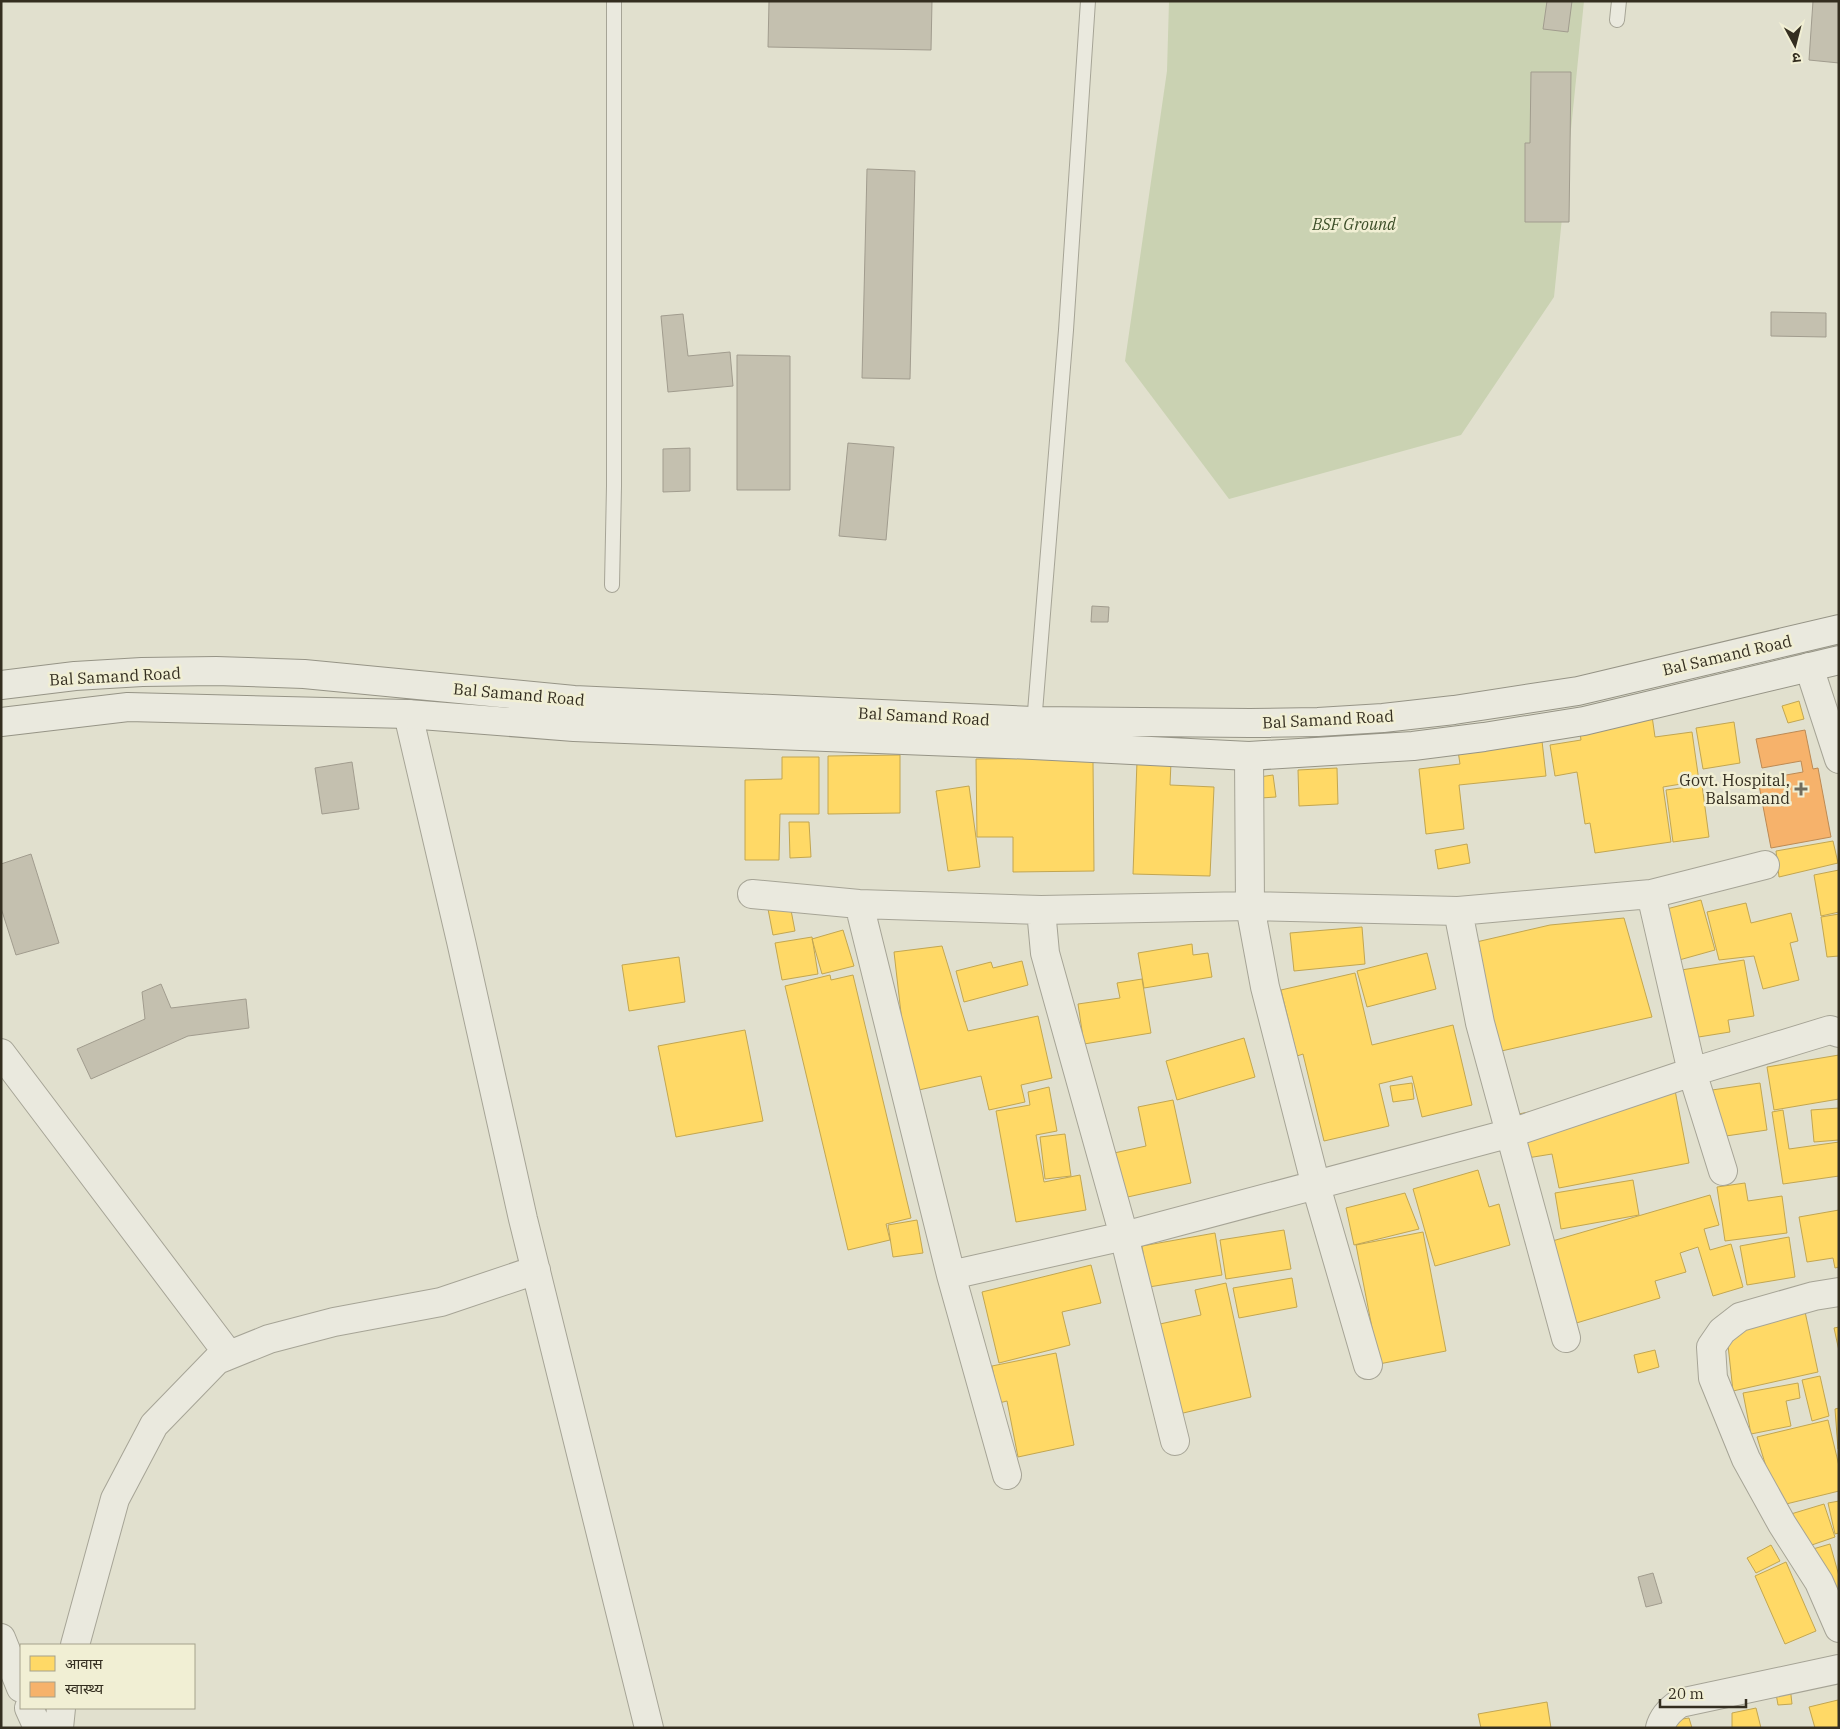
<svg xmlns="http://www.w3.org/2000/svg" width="1840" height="1729" font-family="'IBM Plex Serif','Noto Sans Devanagari',serif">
<rect width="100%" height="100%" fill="#e1e0ce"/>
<!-- green -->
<path fill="#cad2b2" d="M1169,1h415l-30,296 -93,138 -232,64 -104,-138 42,-290z"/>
<!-- homes -->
<path fill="#ffd966" stroke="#c2a651" d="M1799,701l5,18 -16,4 -6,-17z
M1652,716l3,21 37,-5 7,49 -36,6 8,55 -76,11 -5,-30 -5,1 -8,-52 -22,4 -5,-31 31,-5 -2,-14z
M1734,722l6,41 -37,6 -7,-41z
M1542,741l4,35 -87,9 5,44 -38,5 -7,-65 41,-5 -2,-13z
M900,755v58l-72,1v-58z
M782,757h37v57h-39l-1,46h-34v-80l37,-1z
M1062,758l31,3 1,110 -81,1v-35h-36l-1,-78z
M1137,761l34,1 -1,23 44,2 -4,89 -77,-2z
M1337,768l1,36 -39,2 -1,-36z
M1273,775l3,22 -15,1 -2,-21z
M1702,785l7,52 -36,5 -7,-52z
M969,786l11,81 -32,4 -12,-80z
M789,822h20l2,35 -21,1z
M1833,841l5,22 -59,14 -3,-26z
M1467,844l3,19 -32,6 -3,-19z
M1839,870v42l-18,4 -7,-41z
M1701,900l14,50 -43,12 -13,-51z
M1746,903l5,20 40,-10 7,28 -8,2 9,37 -36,9 -9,-33 -35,4 -12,-48z
M790,905l5,26 -22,4 -5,-26z
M1839,914v42l-12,1 -6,-40z
M1624,918l28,99 -155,35 -25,-109 78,-18z
M1362,927l3,37 -71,7 -4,-38z
M843,930l11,36 -32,8 -10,-35z
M812,937l6,37 -36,6 -7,-37z
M1192,944l1,11 15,-2 4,24 -68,11 -6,-35z
M942,946l26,85 70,-15 14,62 -31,7 4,17 -36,8 -8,-34 -71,16 -16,-140z
M1427,953l9,36 -69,18 -10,-36z
M679,957l6,45 -56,9 -7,-46z
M1744,960l10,56 -26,4 2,12 -44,7 -11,-68z
M1022,961l6,24 -64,17 -8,-31 35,-9 2,6z
M1355,973l17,72 81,-20 19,80 -50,12 -10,-41 -33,8 10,42 -65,15 -21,-87 -6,2 -16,-66z
M830,975l1,5 22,-5 58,243 -25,6 4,16 -42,10 -63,-264z
M1142,979l9,54 -67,11 -6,-40 42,-6 -3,-15z
M745,1030l18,91 -87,16 -18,-91z
M1244,1038l11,39 -78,23 -11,-39z
M1839,1055v44l-65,11 -7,-43z
M1412,1083l2,16 -21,3 -3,-16z
M1760,1083l7,47 -48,7 -7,-47z
M1674,1085l15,78 -130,25 -7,-34 -31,5 -8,-44z
M1049,1087l8,44 -21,4 8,47 36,-7 6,35 -70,12 -20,-111 34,-6 -2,-13z
M1173,1100l18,83 -77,17 -9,-45 41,-9 -8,-39z
M1839,1108v32l-25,2 -3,-32z
M1783,1110l6,39 50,-7v34l-56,8 -11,-72z
M1065,1134l6,42 -26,3 -5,-42z
M1478,1170l11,37 10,-3 11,41 -75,21 -22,-77z
M1633,1180l6,35 -78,14 -6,-36z
M1745,1183l3,18 34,-5 5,37 -62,8 -8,-54z
M1405,1193l14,36 -65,16 -8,-37z
M1710,1195l9,30 -15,4 6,21 21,-6 12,43 -30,9 -15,-49 -18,6 6,19 -31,9 5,17 -87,26 -24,-82z
M1839,1210v57l-4,1 -2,-10 -26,4 -8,-45z
M917,1220l6,33 -30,4 -5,-32z
M1284,1230l7,39 -65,10 -6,-39z
M1423,1232l23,119 -67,13 -23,-119z
M1215,1233l7,42 -73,12 -7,-41z
M1789,1237l6,40 -48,8 -7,-39z
M1091,1265l10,38 -39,9 8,33 -71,18 -17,-71z
M1292,1278l5,29 -58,11 -6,-30z
M1226,1283l25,114 -72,17 -19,-90 41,-9 -6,-25z
M1804,1307l14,65 -85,19 -6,-55z
M1839,1327v24l-5,-23z
M1655,1350l4,17 -21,6 -4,-18z
M1056,1353l18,92 -56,12 -11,-56 -8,2 -7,-37z
M1820,1376l9,40 -17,5 -10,-41z
M1798,1383l2,15 -14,3 5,25 -40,8 -8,-41z
M1839,1408v41h-1l-3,-40z
M1828,1420l11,46v25l-61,15 -21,-69z
M1839,1501v32l-4,1 -7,-31z
M1824,1504l11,33 -32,11 -12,-34z
M1830,1544l9,32v17l-26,-44z
M1771,1545l9,16 -24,12 -9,-15z
M1786,1562l30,69 -31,13 -30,-68z
M1790,1686l2,18 -14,1 -3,-17z
M1838,1700l1,28h-24l-6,-21z
M1547,1702l4,26h-70l-3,-14z
M1756,1708l5,20h-29v-15z
M1689,1718l3,10h-23v-7z"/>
<!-- health -->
<path fill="#f6b26b" stroke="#bc8a54" d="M1805,730l8,39 5,-1 13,69 -60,11 -13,-68 45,-8 -2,-11 -39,7 -6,-29z"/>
<!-- building -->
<path fill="#c4c0af" stroke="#a19c8e" d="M769,1h163l-1,49 -163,-3z
M1547,1h25l-4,31 -25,-3z
M1813,1h26v62l-30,-3z
M1531,72h40l-2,150h-44v-79h5z
M867,169l48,2 -5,208 -48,-1z
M1771,312l55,1v24l-55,-1z
M683,314l5,42 42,-4 3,34 -65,6 -7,-76z
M737,355l53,1v134h-53z
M848,443l46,4 -8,93 -47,-4z
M690,448v43l-27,1v-43z
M1092,606l17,1 -1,15h-17z
M352,762l7,47 -37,5 -7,-46z
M31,854l28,89 -43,12 -15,-47v-44z
M161,984l10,24 75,-9 3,29 -61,8 -97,43 -14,-30 68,-30 -3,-27z
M1653,1573l9,30 -16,4 -8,-30z"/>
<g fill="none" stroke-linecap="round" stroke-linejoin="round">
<!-- service casing -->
<g stroke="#a6a496" stroke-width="16">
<path id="service" d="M1617,20l2,-19
M612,585l2,-99v-485
M1034,724l32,-394 22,-329"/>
</g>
<!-- minor casing -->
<g stroke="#a6a496" stroke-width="30">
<path id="minor" d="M1809,667l30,92
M408,714l53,227 62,278 126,509
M1249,756l1,150 15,81 51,199 52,179
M752,894l107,10 182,6 209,-4 208,5 193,-17
M859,904l92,371 56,200
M1041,910l4,43 79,283 51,205
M1458,911l22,112 86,315
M1,1053l228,302
M1723,1171l-31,-99 -41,-178 114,-29
M951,1275l173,-39 387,-103 181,-61 138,-42 9,3
M1839,1292l-25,4 -74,21 -18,14 -11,16 2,31 33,81 36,65 37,58 20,46
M1,1638l20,50
M75,1645l40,-146 39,-74 63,-65 52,-21 65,-17 107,-20 95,-32
M29,1708l9,20
M59,1728l2,-20
M1660,1728c3,-12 11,-19 20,-25l159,-34"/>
</g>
<!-- secondary casing -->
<g stroke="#969486" stroke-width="30">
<path id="secondary" d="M1,685l74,-9 67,-4 74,-1 88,3 270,26 460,21 216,2 68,-1 65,-4 71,-8 124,-19 261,-62
M1,722l127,-15 280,7 166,13 459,18 216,11 164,-10 71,-9 100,-16 255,-61"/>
</g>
<!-- service -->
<use href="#service" stroke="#eae9de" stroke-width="14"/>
<!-- minor -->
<use href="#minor" stroke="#eae9de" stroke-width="28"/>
<!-- secondary -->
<use href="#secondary" stroke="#eae9de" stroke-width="28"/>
</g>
<!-- markers -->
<path fill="#716c5d" stroke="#f1efd4" stroke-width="2" d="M1798.5 781.5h5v5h5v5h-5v5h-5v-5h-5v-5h5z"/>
<g text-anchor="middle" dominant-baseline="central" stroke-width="5" stroke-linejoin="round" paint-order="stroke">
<!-- park labels -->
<g font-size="16" font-style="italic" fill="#3c4e28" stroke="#f1efd4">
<text x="1354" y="224">BSF Ground</text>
</g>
<!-- street labels -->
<g font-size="16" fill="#342e20" stroke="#f1efd4">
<text transform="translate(1727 655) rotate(-13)">Bal Samand Road</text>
<text transform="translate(115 676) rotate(-3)">Bal Samand Road</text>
<text transform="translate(519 694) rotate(5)">Bal Samand Road</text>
<text transform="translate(924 716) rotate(3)">Bal Samand Road</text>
<text transform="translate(1328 719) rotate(-3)">Bal Samand Road</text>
</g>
<!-- poi labels -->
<g font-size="16" fill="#342e20" stroke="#f1efd4" text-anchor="end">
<text x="1790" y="780">Govt. Hospital,<tspan x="1790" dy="18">Balsamand</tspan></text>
</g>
</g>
<!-- border -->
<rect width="1840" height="1729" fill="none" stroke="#342e20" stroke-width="5"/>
<!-- legend -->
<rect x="20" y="1644" width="175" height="65" fill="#f1efd4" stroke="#a5a28c"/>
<rect x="30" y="1656" width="25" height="15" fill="#ffd966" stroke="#a5a28c"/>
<text x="65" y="1669" font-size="15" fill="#342e20">आवास</text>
<rect x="30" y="1682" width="25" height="15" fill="#f6b26b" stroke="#a5a28c"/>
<text x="65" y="1694" font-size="15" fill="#342e20">स्वास्थ्य</text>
<!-- north arrow -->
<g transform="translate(1795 45) rotate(173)" stroke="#f1efd4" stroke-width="4" paint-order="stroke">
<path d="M0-4L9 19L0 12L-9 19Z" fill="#342e20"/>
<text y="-8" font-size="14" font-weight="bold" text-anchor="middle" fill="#342e20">उ</text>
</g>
<!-- scale -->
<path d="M1660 1699v8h86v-8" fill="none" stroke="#342e20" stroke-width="2.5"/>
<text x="1668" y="1699" font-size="15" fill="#342e20" stroke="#f1efd4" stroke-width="4" paint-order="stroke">20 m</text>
</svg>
